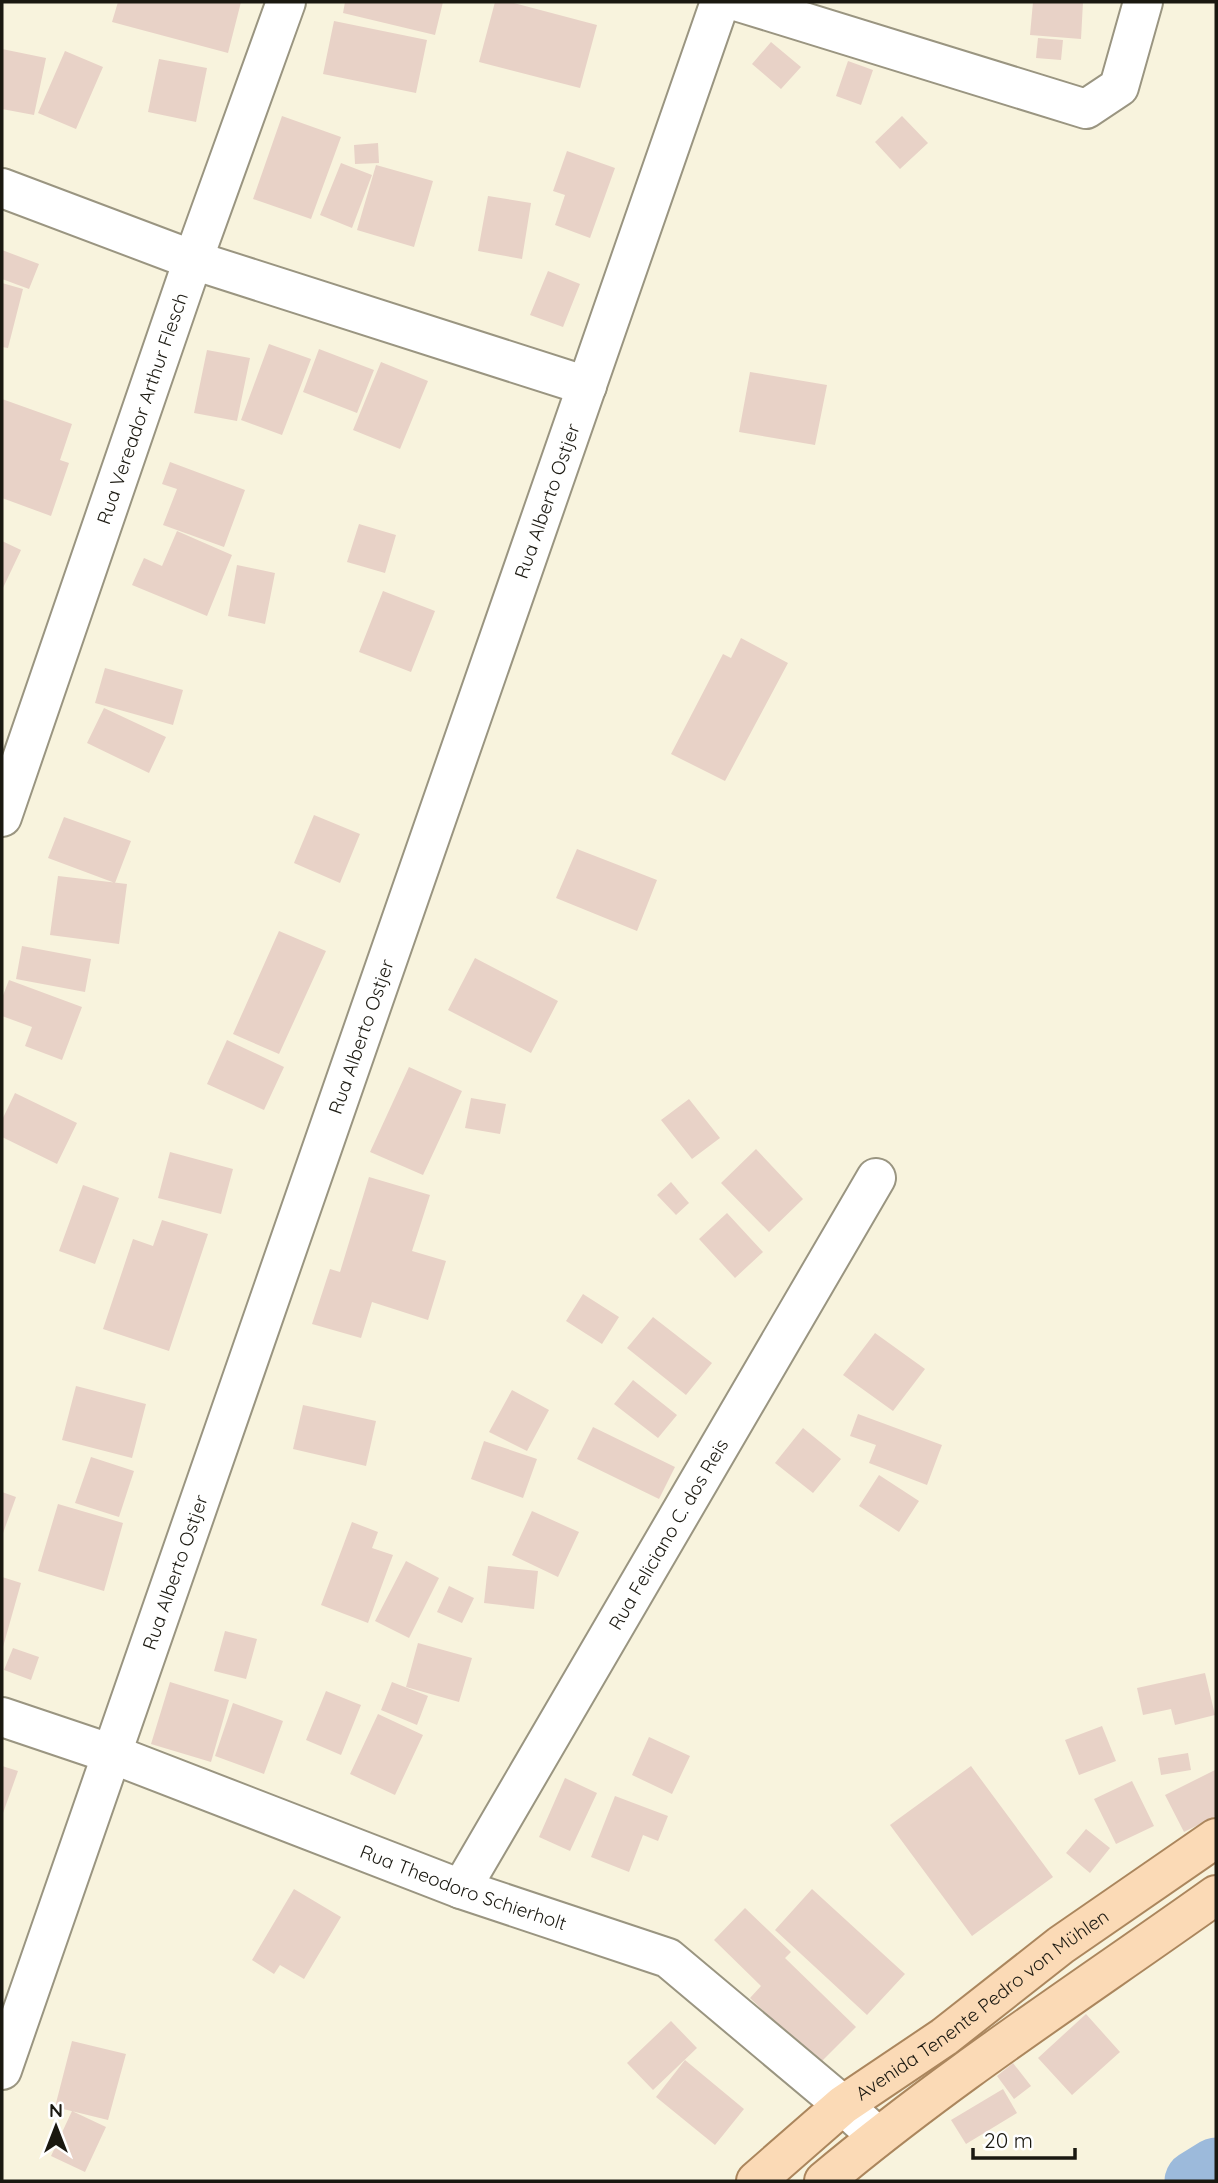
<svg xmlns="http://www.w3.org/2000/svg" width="1218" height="2183" font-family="Quicksand,sans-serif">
<rect width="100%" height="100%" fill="#f8f3dd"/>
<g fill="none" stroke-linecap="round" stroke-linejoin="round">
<!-- river -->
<path stroke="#9cbadb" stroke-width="61" d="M1195,2181l21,-13"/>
</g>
<!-- building -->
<path fill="#e8d2c7" d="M118,2h123l-13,51 -116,-31z
M345,2h98l-8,33 -92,-22z
M495,2h15l87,23 -17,63 -101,-26z
M1033,2h50l-2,37 -51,-4z
M334,21l93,19 -11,53 -93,-19z
M1038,38l25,2 -2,20 -25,-2z
M771,42l30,25 -20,22 -29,-25z
M2,49l44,9 -12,57 -32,-6z
M65,51l38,16 -27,62 -38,-16z
M159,59l48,9 -11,54 -48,-10z
M848,61l25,9 -12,35 -25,-9z
M282,116l59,21 -30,82 -58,-20z
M902,116l26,27 -28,26 -25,-27z
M378,143l1,20 -24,1 -1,-19z
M567,151l48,17 -25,70 -35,-13 10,-30 -12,-4z
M341,163l31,12 -20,53 -32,-13z
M376,165l57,16 -19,66 -57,-17z
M488,196l43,7 -9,56 -44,-8z
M2,250l37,14 -10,25 -27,-10z
M548,271l32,13 -17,43 -33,-12z
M2,283l21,6 -15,59 -6,-1z
M269,344l42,15 -29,76 -41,-15z
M319,349l55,21 -17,43 -54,-21z
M207,350l43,8 -13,63 -43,-8z
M381,362l47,19 -28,68 -47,-19z
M750,372l77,13 -12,60 -76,-13z
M2,399l70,25 -12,36 9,3 -18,53 -49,-18z
M170,462l75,28 -21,57 -61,-22 14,-36 -15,-5z
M359,524l37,11 -11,38 -38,-11z
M177,531l55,24 -25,61 -75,-31 12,-27 18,8z
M2,541l19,9 -19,40z
M237,565l38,8 -10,51 -37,-8z
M383,591l52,20 -24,61 -52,-20z
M741,638l47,25 -63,118 -54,-27 52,-100 8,4z
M105,668l78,22 -10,35 -78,-22z
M104,708l62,29 -17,36 -62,-30z
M314,815l46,19 -20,49 -46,-20z
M64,817l67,24 -16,42 -67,-25z
M577,849l80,31 -20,51 -81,-33z
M58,876l69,8 -8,60 -69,-9z
M279,931l47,20 -47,103 -46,-20z
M22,946l69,13 -6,33 -69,-13z
M475,958l83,43 -27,52 -83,-43z
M9,980l73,27 -20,53 -37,-14 7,-19 -30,-11v-18z
M227,1040l57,27 -20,43 -57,-26z
M409,1067l53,24 -39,84 -53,-23z
M15,1093l62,30 -20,41 -55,-27v-17z
M471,1098l35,6 -6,30 -35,-6z
M689,1099l31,39 -28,21 -31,-39z
M756,1149l47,50 -34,33 -48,-49z
M170,1152l63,17 -12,45 -63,-16z
M369,1177l61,18 -18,56 34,10 -18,59 -56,-18 -11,36 -49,-14 18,-55 10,3z
M671,1182l18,21 -13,12 -19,-20z
M83,1185l36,13 -24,66 -36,-13z
M727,1213l36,39 -28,26 -36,-39z
M162,1220l46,14 -39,117 -66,-22 30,-90 20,7z
M583,1294l36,23 -17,27 -36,-23z
M653,1317l59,46 -26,32 -59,-47z
M875,1333l50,36 -32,42 -50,-36z
M633,1380l44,35 -19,23 -44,-34z
M76,1386l70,18 -14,54 -70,-18z
M512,1390l37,20 -22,41 -38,-19z
M303,1405l73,16 -10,45 -73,-17z
M858,1414l84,31 -15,40 -58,-22 7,-18 -26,-9z
M593,1427l82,40 -16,32 -82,-40z
M803,1428l38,31 -28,34 -38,-30z
M484,1441l53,18 -14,39 -52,-19z
M91,1457l43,14 -15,46 -44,-14z
M879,1475l40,26 -20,31 -40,-26z
M2,1492l14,5 -14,39z
M58,1504l65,19 -19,68 -66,-20z
M532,1511l47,21 -21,45 -46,-22z
M352,1522l26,10 -6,16 21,7 -25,68 -47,-18z
M406,1561l33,17 -30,60 -34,-17z
M488,1566l50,5 -4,38 -50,-6z
M2,1577l19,6 -18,64h-1z
M449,1586l25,12 -12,25 -25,-11z
M225,1631l32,8 -11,40 -32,-8z
M418,1643l54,15 -13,44 -53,-15z
M13,1648l26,9 -8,23 -27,-10z
M1205,1673l10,42 -40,10 -4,-16 -28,6 -6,-27z
M170,1682l59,18 -18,62 -60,-18z
M392,1682l36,14 -11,29 -36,-15z
M326,1691l35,14 -20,50 -35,-15z
M233,1703l50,18 -19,53 -49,-18z
M378,1714l45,21 -28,60 -45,-21z
M1102,1726l14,35 -37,14 -14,-35z
M649,1737l41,19 -18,38 -40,-19z
M1188,1753l3,17 -30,5 -3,-17z
M2,1766l16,5 -16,45z
M971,1766l82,111 -81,59 -82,-111z
M1215,1770l1,46 -32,16 -19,-37z
M565,1778l32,15 -27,58 -31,-14z
M1132,1781l22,45 -38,18 -22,-45z
M615,1796l53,20 -10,25 -15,-6 -14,37 -38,-15z
M1086,1829l24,19 -20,25 -24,-20z
M294,1889l47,28 -37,62 -24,-14 -6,9 -22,-14z
M812,1889l93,85 -38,41 -92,-85z
M745,1908l46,44 -6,6 71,69 -37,37 -69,-66 11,-12 -47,-46z
M1086,2014l34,38 -48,43 -34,-37z
M671,2021l26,27 -44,42 -26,-27z
M72,2041l54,13 -18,66 -53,-13z
M685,2060l59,49 -29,36 -59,-48z
M1013,2063l18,23 -17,13 -17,-23z
M1003,2089l14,24 -51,31 -15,-24z
M72,2111l34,16 -21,45 -34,-16z"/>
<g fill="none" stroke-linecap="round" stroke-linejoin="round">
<!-- minor casing -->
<g stroke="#9a9581" stroke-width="42">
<g id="minor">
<path d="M739,2l347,107 33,-22 24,-85"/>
<path d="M2,188l191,72 394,126"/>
<path id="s1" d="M2,817l191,-557 93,-258"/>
<path id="s2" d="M2,1717l110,37 349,135 207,69 175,147 34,31"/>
<path id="s3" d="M461,1889l415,-711"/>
<path id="s4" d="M2,2070l718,-2068"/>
</g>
</g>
<!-- major casing -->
<g stroke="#ab865d" stroke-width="42">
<g id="major">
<path id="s5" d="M756,2181l87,-76 101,-68 117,-92 155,-107"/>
<path d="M824,2181c124,-104 260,-192 392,-286"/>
</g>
</g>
<!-- minor -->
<use href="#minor" stroke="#fff" stroke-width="38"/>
<!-- major -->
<use href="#major" stroke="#fbdab6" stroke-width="38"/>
</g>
<g text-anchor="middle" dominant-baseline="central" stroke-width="7" stroke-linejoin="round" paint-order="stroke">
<!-- street labels -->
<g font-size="19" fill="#1a1810" stroke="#fff">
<text stroke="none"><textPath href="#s1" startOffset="432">Rua Vereador Arthur Flesch</textPath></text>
<text stroke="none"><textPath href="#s4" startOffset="1661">Rua Alberto Ostjer</textPath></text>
<text stroke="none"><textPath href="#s4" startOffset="1094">Rua Alberto Ostjer</textPath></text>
<text stroke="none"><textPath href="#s3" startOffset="411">Rua Feliciano C. dos Reis</textPath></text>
<text stroke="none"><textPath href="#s4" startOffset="527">Rua Alberto Ostjer</textPath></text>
<text stroke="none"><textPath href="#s2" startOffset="492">Rua Theodoro Schierholt</textPath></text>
<text stroke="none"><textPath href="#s5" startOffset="287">Avenida Tenente Pedro von Mühlen</textPath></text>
</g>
</g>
<!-- border -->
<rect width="1218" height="2183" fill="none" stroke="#1a1810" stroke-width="7"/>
<!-- north arrow -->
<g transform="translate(56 2127)" stroke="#ffffff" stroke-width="5" paint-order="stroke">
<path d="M0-5L12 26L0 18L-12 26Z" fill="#1a1810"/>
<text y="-10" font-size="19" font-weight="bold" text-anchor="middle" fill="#1a1810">N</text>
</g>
<!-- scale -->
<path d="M973 2148v10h102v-10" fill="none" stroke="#1a1810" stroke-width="3.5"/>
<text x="984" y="2148" font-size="21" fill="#1a1810" stroke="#ffffff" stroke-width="5" paint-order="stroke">20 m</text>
</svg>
